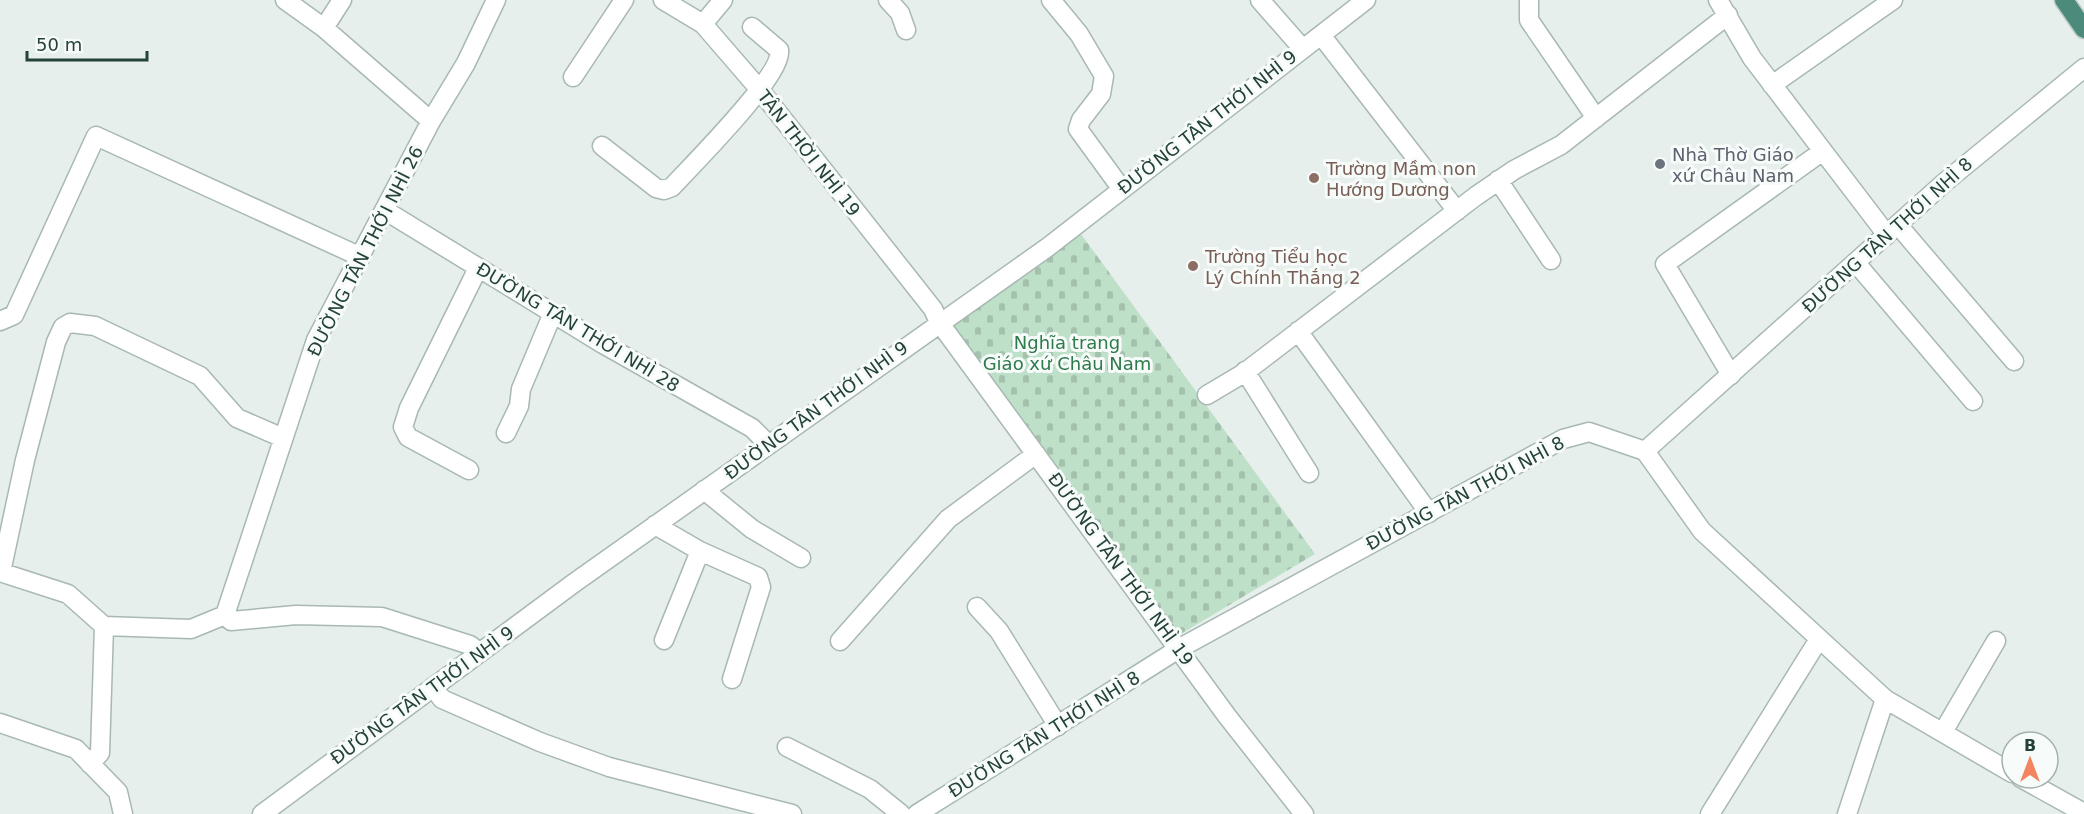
<svg xmlns="http://www.w3.org/2000/svg" width="2084" height="814" font-family="'DejaVu Sans',sans-serif">
<defs>
<pattern id="cemetery-stones" width="16" height="16" patternUnits="userSpaceOnUse" patternTransform="scale(1.5)"><rect width="16" height="16" fill="#bfe0c8"/><path d="M2 7V4a2 2 0 0 1 4 0v3zM10 15v-3a2 2 0 0 1 4 0v3z" fill="#a4c1ad"/></pattern>
</defs>
<rect width="100%" height="100%" fill="#e6efeb"/>
<!-- cemetery -->
<path fill="url(#cemetery-stones)" d="M1081,234l234,320 -136,81 -234,-308z"/>
<g fill="none" stroke-linecap="round" stroke-linejoin="round">
<!-- minor casing -->
<g stroke="#a8b8b2" stroke-width="21">
<path id="minor" d="M285,0l39,28 107,93
M663,0l40,24 57,66 173,219 6,13 288,394 77,98
M888,0l12,13 6,17
M1051,0l28,34 25,42 -3,18 -20,26 -3,9 43,59
M1260,0l42,48
M1529,0v20l67,98
M1718,0l34,58 135,177
M703,24l20,-24
M324,28l18,-28
M1321,35l136,176
M573,77l51,-77
M1772,85l121,-85
M602,146l54,42 8,2 8,-3c19,-21 112,-113 107,-137l-27,-23
M1498,180l53,80
M386,211l217,133 149,84 16,16
M1898,225l116,136
M1856,263l117,138
M0,321l14,-6 82,-179 265,121
M1298,331l131,182
M1245,371l64,102
M1731,375l-66,-111 158,-113
M1207,395l37,-22 232,-177 38,-26 47,-25 167,-130
M506,433l13,-27 2,-17 32,-76
M1645,451l57,80 183,168 127,74
M469,470l-61,-33 -5,-10 6,-19 69,-140
M704,490l48,39 49,29
M655,525l45,26 58,26 3,10 -29,92
M0,572l68,22 36,32 -4,127 -10,11
M1,572l24,-112 31,-118 7,-15 7,-4 25,3 105,50 37,42 46,20
M977,607l22,24 59,95
M225,615l91,-275 115,-219 35,-58 30,-63
M225,615l6,6 65,-6 86,2 88,28 10,8
M104,626l87,3 34,-14
M664,640l36,-89
M840,641l108,-122 88,-65
M433,687l9,12 98,43 69,25 183,47
M0,723l76,26 42,43 5,22
M1943,732l53,-91
M787,747l83,42 31,25
M2021,778l63,35
M262,814l312,-231 474,-336 318,-247
M1710,814l109,-175
M1847,814l38,-115"/>
</g>
<!-- tertiary casing -->
<g stroke="#a8b8b2" stroke-width="21">
<path id="tertiary" d="M917,814l263,-166 383,-209 26,-7 56,19 300,-269 139,-114"/>
</g>
<!-- trunk casing -->
<g stroke="#c2cac8" stroke-width="21">
<path id="trunk" d="M2064,0l20,29"/>
</g>
<!-- minor -->
<use href="#minor" stroke="#fff" stroke-width="18"/>
<!-- tertiary -->
<use href="#tertiary" stroke="#fff" stroke-width="18"/>
<!-- trunk -->
<use href="#trunk" stroke="#4c8a7c" stroke-width="18"/>
</g>
<!-- markers -->
<circle fill="#6b7280" stroke="#f7fbf9" stroke-width="2" cx="1660" cy="164" r="6"/>
<g fill="#8d6e63" stroke="#f7fbf9" stroke-width="2">
<circle cx="1314" cy="178" r="6"/>
<circle cx="1193" cy="266" r="6"/>
</g>
<g text-anchor="middle" dominant-baseline="central" stroke-width="6" stroke-linejoin="round" paint-order="stroke">
<!-- street labels -->
<g font-size="18" fill="#24423a" stroke="#f7fbf9">
<text transform="translate(1207 122) rotate(-38)">ĐƯỜNG TÂN THỚI NHÌ 9</text>
<text transform="translate(809 153) rotate(52)">TÂN THỜI NHÌ 19</text>
<text transform="translate(1887 235) rotate(-42)">ĐƯỜNG TÂN THỚI NHÌ 8</text>
<text transform="translate(365 251) rotate(-63)">ĐƯỜNG TÂN THỚI NHÌ 26</text>
<text transform="translate(578 327) rotate(31)">ĐƯỜNG TÂN THỚI NHÌ 28</text>
<text transform="translate(816 410) rotate(-36)">ĐƯỜNG TÂN THỚI NHÌ 9</text>
<text transform="translate(1465 493) rotate(-28)">ĐƯỜNG TÂN THỚI NHÌ 8</text>
<text transform="translate(1121 569) rotate(54)">ĐƯỜNG TÂN THỚI NHÌ 19</text>
<text transform="translate(422 695) rotate(-36)">ĐƯỜNG TÂN THỚI NHÌ 9</text>
<text transform="translate(1044 734) rotate(-32)">ĐƯỜNG TÂN THỚI NHÌ 8</text>
</g>
<!-- worship labels -->
<g font-size="18" fill="#5b616d" stroke="#f7fbf9" text-anchor="start">
<text x="1672" y="154">Nhà Thờ Giáo<tspan x="1672" dy="21">xứ Châu Nam</tspan></text>
</g>
<!-- education labels -->
<g font-size="18" fill="#785e54" stroke="#f7fbf9" text-anchor="start">
<text x="1326" y="168">Trường Mầm non<tspan x="1326" dy="21">Hướng Dương</tspan></text>
<text x="1205" y="256">Trường Tiểu học<tspan x="1205" dy="21">Lý Chính Thắng 2</tspan></text>
</g>
<!-- park labels -->
<g font-size="18" fill="#2d7a4b" stroke="#f7fbf9">
<text x="1067" y="342">Nghĩa trang<tspan x="1067" dy="21">Giáo xứ Châu Nam</tspan></text>
</g>
</g>
<!-- north arrow -->
<g transform="translate(2030 760)"><circle r="28" fill="#f7fbf9" stroke="#a3b1ad" stroke-width="1.5"/>
<path d="M0-4.5L10 22L0 15L-10 22Z" fill="#f4845f"/>
<text y="-9" font-size="16" font-weight="bold" text-anchor="middle" fill="#24423a">B</text>
</g>
<!-- scale -->
<path d="M27 51v9h120v-9" fill="none" stroke="#24423a" stroke-width="3"/>
<text x="36" y="51" font-size="18" fill="#24423a" stroke="#f7fbf9" stroke-width="4.5" paint-order="stroke">50 m</text>
</svg>
